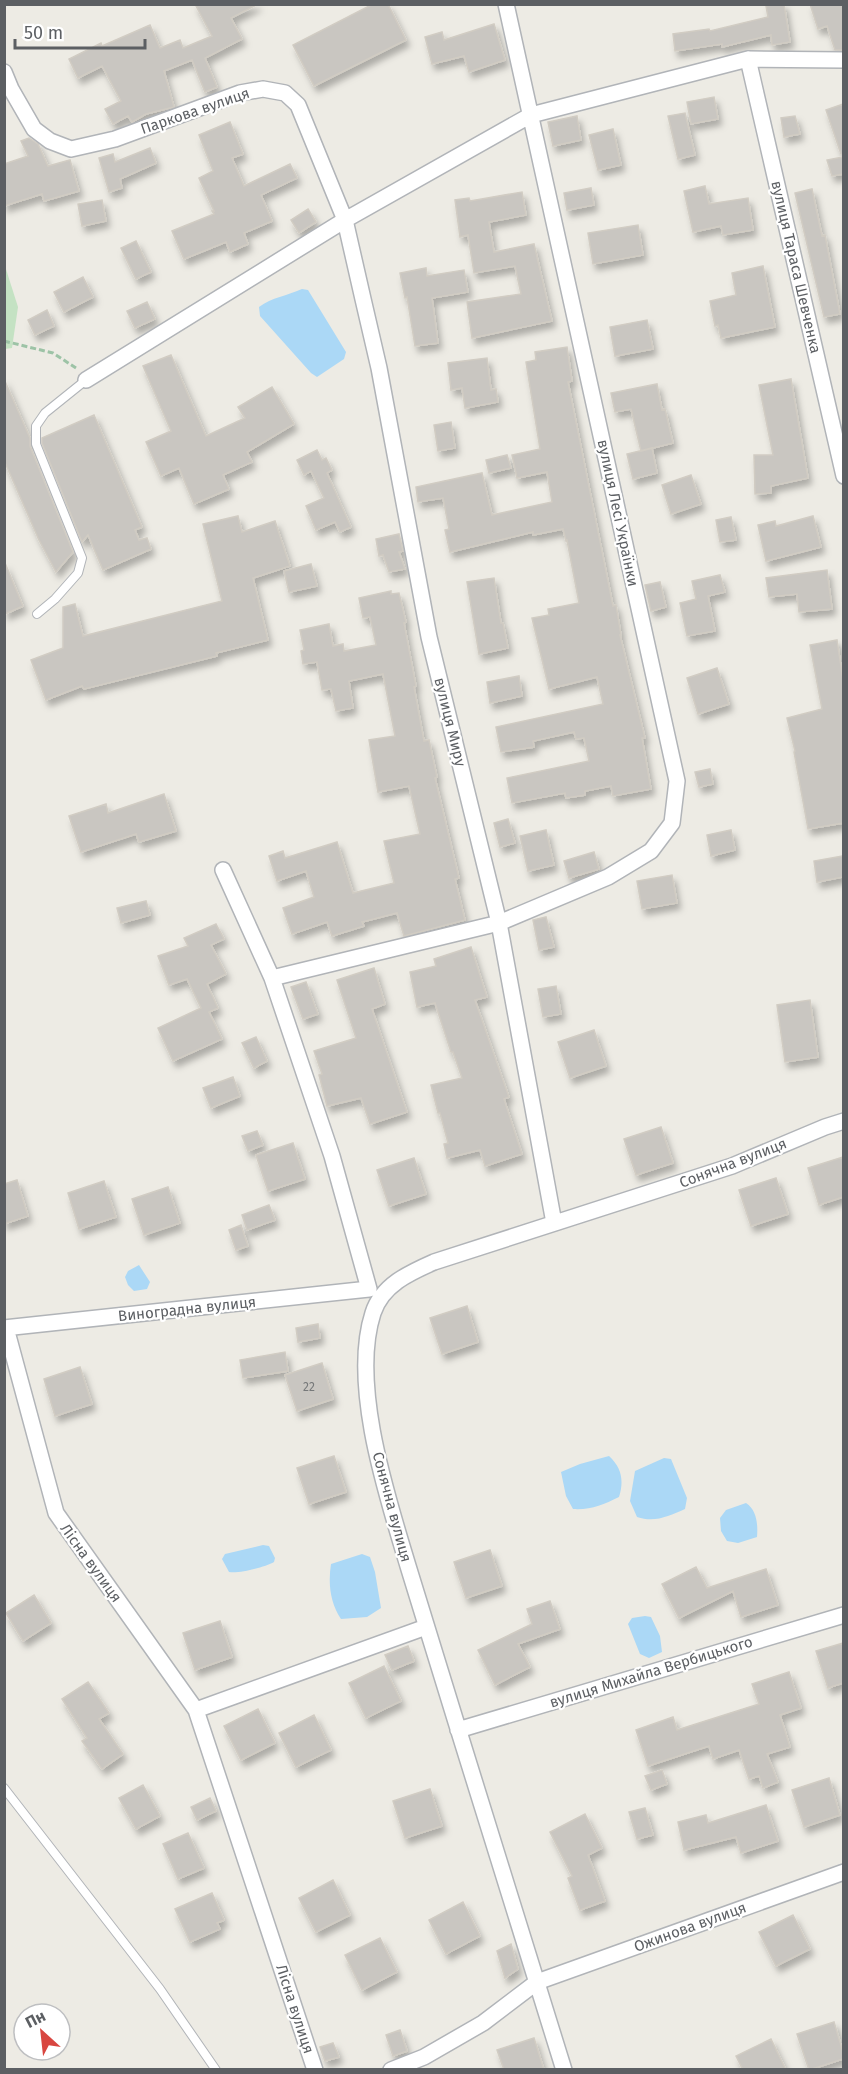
<svg xmlns="http://www.w3.org/2000/svg" width="848" height="2074" font-family="'Fira Sans',sans-serif">
<defs>
<filter id="shadow"><feDropShadow dx="3.5" dy="6" stdDeviation="3" flood-color="#0004"/></filter>
</defs>
<rect width="100%" height="100%" fill="#edebe4"/>
<!-- green -->
<path fill="#c4e2c3" d="M5,266l13,41 -6,41 -7,1z"/>
<!-- water -->
<path fill="#abd8f6" d="M302,289l6,1 38,62 -2,7 -27,18 -6,-4 -51,-57 -1,-9c13,-10 28,-11 43,-18z
M139,1265l11,17 -3,7 -13,2 -6,-6 -3,-8 3,-6z
M609,1456c13,12 15,25 10,41 -16,8 -28,13 -46,12l-7,-13 -5,-24 19,-8z
M664,1458l7,1 16,39 -2,11c-16,7 -30,14 -48,8l-7,-16 5,-30z
M746,1503c11,7 12,22 11,34l-19,6 -11,-2 -6,-10 -1,-13 6,-8z
M263,1545l6,1 6,12 -1,4c-9,5 -35,12 -45,10l-7,-13 3,-5z
M362,1554l8,3 5,15 6,36 -14,9 -26,2c-11,-16 -13,-36 -10,-55z
M645,1616l6,1 9,19 2,16 -13,6 -9,-4 -12,-30 4,-6z"/>
<!-- building -->
<path fill="#c9c6c1" stroke="#d1ccc3" stroke-width="1.5" filter="url(#shadow)" d="M195,4h63l-27,14 11,21 -37,19 12,29 -12,5 -13,-32 -28,11 10,36 -28,7 -14,8 -4,-6 -15,8 -8,-15 16,-8 -19,-35 -24,12 -9,-19 32,-16 1,3 48,-21 10,23 20,-8 3,8 29,-12z
M373,4h15l18,36 -92,46 -21,-41z
M777,4h7l6,38 -18,3 -1,-10 -49,12v-3l-47,7 -2,-17 36,-5 1,2 58,-14 -2,-11z
M810,4h33v46h-8l-8,-24 -9,3z
M494,24l11,36 -36,12 -5,-16 -32,8 -7,-27 17,-5 2,8z
M714,97l4,22 -27,5 -4,-22z
M843,104v50h-2l-15,-44z
M685,113l10,42 -17,4 -10,-43z
M577,116l4,24 -28,6 -5,-24z
M795,116l5,18 -16,3 -3,-19z
M230,122l13,32 -11,4 12,28 46,-22 7,14 -36,17 11,26 -28,12 4,11 -18,8 -4,-10 -42,17 -12,-28 42,-17 -2,-3h2l-15,-33 14,-7 -14,-36z
M613,129l8,36 -23,5 -9,-35z
M29,138l9,6 10,22 22,-6 9,31 -35,10 -2,-7 -38,12v-42l24,-8 -7,-15z
M150,148l6,15 -36,16 2,9 -13,4 -10,-34 14,-4 2,8z
M843,157v17l-11,2 -5,-16z
M705,186l4,18 39,-6 5,32 -30,5 -2,-9 -28,6 -9,-41z
M591,188l3,17 -27,5 -3,-17z
M812,189l10,47 3,-1 15,79 -16,3 -29,-124z
M522,192l4,23 -37,7 5,30 40,-8 18,77 -80,17 -5,-36 54,-8 -6,-28 -41,7 -6,-38 -8,2 -5,-37 14,-2 1,3z
M102,200l4,21 -24,5 -4,-22z
M308,209l8,13 -17,11 -8,-13z
M638,225l5,30 -50,9 -5,-31z
M136,241l15,31 -15,7 -15,-31z
M763,266l12,61 -54,11 -3,-13 -3,1 -5,-25 26,-6 -4,-22z
M426,268l1,8 37,-6 4,22 -36,6 6,45 -23,3 -8,-49 -2,1 -5,-25z
M83,277l10,20 -29,15 -10,-20z
M147,302l8,17 -20,9 -8,-17z
M47,310l7,16 -19,9 -7,-15z
M647,320l6,29 -38,7 -5,-29z
M567,347l5,34 -4,1 45,224 3,-1 5,30h-1l25,103h-3l9,51 -38,7 -2,-10 -26,5v4l-19,3 -1,-5 -53,10 -5,-25 82,-17 -5,-23 -8,1 -2,-7 -41,9 1,6 -33,5 -5,-25 107,-23 -6,-27 -48,12 -17,-71 17,-3 -1,-6 31,-6 -12,-63 -1,1 -3,-12 -30,6v-3l-83,20 -5,-22 4,-1 -6,-31 -25,4 -2,-15 66,-14 10,42 60,-13 -5,-30 -30,6 -5,-23 28,-6 -14,-87 10,-2 -1,-8z
M171,355l35,81 39,-18 -7,-11 34,-20 22,37 -47,28 5,10 -29,13 6,14 -35,15 -15,-36 -18,8 -15,-34 25,-11 -28,-65z
M487,358l4,32 5,-1 2,13 -33,6 -3,-20 -11,2 -3,-27z
M4,379l26,59v8l43,106 -17,20 -17,-32 -35,-80z
M791,379l17,99 -37,8v7l-16,1 -1,-39h19l-14,-70z
M657,384l5,26 3,-1 8,34 -32,8 -10,-42 -16,3 -4,-19z
M94,415l48,112 -7,3 4,10 8,-2 4,11 -48,21 -15,-35 -6,7 -40,-99v-5z
M451,422l4,26 -17,3 -4,-26z
M652,448l5,25 -24,6 -6,-25z
M317,450l5,10 4,-2 6,12 -5,3 24,54 -11,5 -5,-10 -19,8 -10,-24 18,-8 -13,-27 -7,4 -7,-15z
M507,455l4,13 -22,5 -3,-13z
M691,475l10,29 -30,10 -9,-29z
M238,516l4,16 33,-11 15,45 -37,12 15,62 -52,13 1,3 -133,33 -2,-3 -36,14 -15,-40 32,-12v-41l12,-3 8,32 139,-35 -19,-77z
M813,516l8,31 -55,14 -8,-36 17,-4 1,5z
M731,517l5,23 -16,2 -4,-22z
M399,534l4,17 -4,1 6,17 -16,3 -6,-17 -4,1 -3,-17z
M5,563l18,43 -18,8z
M311,564l6,22 -28,6 -5,-21z
M827,570l5,39 -33,3 -2,-18 -28,3 -3,-19z
M720,575l5,17 -17,4 7,35 -28,5 -7,-33 16,-4 -4,-18z
M494,578l7,45h2l5,25 -29,6 -12,-72z
M660,582l6,25 -15,4 -6,-26z
M391,591v3l8,-1 7,29 -2,1 12,63 -2,1 10,54 5,-1 8,37 -2,1 24,100 -4,1 10,41 -61,16 -7,-23 -35,9 2,4 -32,10 -5,-14 -35,12 -9,-26 31,-11 -8,-26 -29,10 -8,-25 14,-5 2,7 52,-16 16,51 41,-10 -10,-42 36,-7 -11,-48 -31,6 -9,-52 26,-4 -12,-62 -34,7 4,27 -17,3 -5,-22 -9,1 -5,-28 -14,2 -2,-13 3,-1 -4,-20 29,-6 4,22 10,-2 1,7 32,-6 -6,-28 -7,1 -4,-20z
M837,640l6,40v143l-35,6 -14,-77 1,-1 -8,-33 35,-9 -12,-64z
M717,668l12,36 -31,10 -11,-36z
M519,676l3,20 -32,7 -3,-21z
M710,769l3,15 -14,3 -4,-15z
M164,794l12,37 -37,11 -3,-8 -55,18 -12,-36 37,-12 2,9z
M508,819l7,24 -15,4 -6,-24z
M546,830l8,35 -26,6 -8,-35z
M731,830l4,20 -24,6 -4,-21z
M594,852l5,17 -30,9 -5,-17z
M843,856v21l-26,5 -3,-21z
M672,875l5,28 -35,6 -5,-28z
M146,901l4,14 -29,8 -4,-15z
M546,917l8,30 -15,3 -6,-30z
M216,924l8,15 -13,6 15,29 -19,10 11,24 -9,4 13,27 -49,22 -15,-33 43,-20 -14,-29 -18,6 -11,-29 30,-10 -4,-8z
M471,947l16,50 -12,3 34,97 -5,2 18,55 -37,12 -5,-16 -33,8 -3,-14 4,-1 -8,-30h-2l-7,-28 31,-7 -9,-26h-2l-16,-49 -18,4 -7,-35 26,-6 -2,-7z
M374,968l11,36 -13,5 35,103 -37,12 -9,-26 -34,8 -8,-31 3,-1 -8,-23 42,-13 -19,-58z
M306,982l12,32 -15,5 -12,-32z
M556,986l5,28 -18,3 -5,-28z
M810,1000l8,57 -33,5 -8,-57z
M594,1030l12,36 -36,12 -12,-36z
M256,1037l11,24 -13,7 -12,-25z
M233,1077l7,19 -29,12 -8,-20z
M661,1127l12,36 -37,12 -12,-36z
M257,1131l6,14 -15,6 -6,-15z
M293,1143l12,36 -37,12 -12,-36z
M843,1157v40l-24,8 -11,-37z
M414,1158l12,36 -37,12 -12,-36z
M776,1178l12,36 -37,12 -12,-36z
M17,1180l11,36 -24,8v-40z
M104,1181l12,36 -37,12 -11,-36z
M168,1187l12,36 -36,12 -12,-36z
M269,1205l6,15 -28,10 -5,-15z
M241,1225l7,21 -12,4 -7,-20z
M467,1306l11,36 -36,12 -12,-36z
M318,1324l2,14 -22,4 -2,-14z
M285,1352l3,19 -45,7 -3,-18z
M322,1363l11,36 -36,12 -12,-36z
M80,1367l12,37 -37,12 -11,-37z
M334,1456l12,36 -37,12 -12,-36z
M490,1550l12,36 -36,12 -12,-36z
M696,1567l11,21 59,-19 12,36 -37,12 -8,-26 -54,27 -17,-34z
M34,1595l17,28 -28,18 -17,-28z
M550,1601l10,28 -42,15 12,23 -35,18 -17,-35 54,-26 -5,-15z
M220,1621l12,36 -37,13 -12,-37z
M843,1643v40l-15,5 -12,-37z
M408,1646l6,15 -22,9 -7,-15z
M384,1666l17,35 -35,17 -17,-35z
M789,1672l12,36 -21,7 10,32 -23,7 11,28 -15,6 -4,-12 -10,3 -10,-29 -26,9 -4,-13 -61,20 -12,-36 37,-13 4,13 82,-26 -7,-20z
M88,1682l21,31 -10,6 24,35 -21,15 -20,-28 5,-3 -25,-39z
M258,1709l17,34 -34,17 -17,-34z
M314,1715l17,35 -35,17 -17,-34z
M662,1770l5,14 -16,6 -6,-14z
M829,1778l11,37 -36,12 -12,-37z
M143,1785l17,31 -24,13 -17,-31z
M430,1789l12,37 -37,12 -12,-37z
M210,1798l6,13 -19,9 -6,-13z
M766,1805l12,36 -37,12 -5,-16 -52,13 -6,-28 28,-7 2,8z
M645,1808l8,27 -16,4 -8,-27z
M585,1814l17,34 -14,7 17,46 -25,9 -12,-32 4,-2 -22,-44z
M188,1833l16,35 -26,11 -15,-35z
M333,1880l17,35 -34,17 -17,-34z
M212,1893l12,27 -7,3 3,6 -30,13 -15,-33z
M463,1902l17,34 -34,18 -17,-34z
M793,1915l17,34 -34,17 -17,-34z
M380,1938l17,34 -35,18 -17,-35z
M511,1944l7,25 -13,9 -8,-27z
M834,2022l9,30v7l-34,11 -12,-36z
M400,2030l7,21 -14,5 -7,-21z
M534,2038l10,32h-40l-7,-20z
M771,2039l15,31h-43l-7,-14z
M333,2043l6,14 -14,4 -5,-14z"/>
<g fill="none" stroke-linecap="round" stroke-linejoin="round">
<!-- lane casing -->
<g stroke="#b1b4b8" stroke-width="10">
<path id="lane" d="M37,614l18,-15 23,-26 4,-15 -46,-114v-18l9,-13 41,-33
M4,1788l156,201 56,81"/>
</g>
<!-- street casing -->
<g stroke="#b1b4b8" stroke-width="18">
<path id="street" d="M748,59l96,417
M4,72l7,17 23,40 16,12 21,8 44,-10 125,-46 23,-4 22,4 13,12 47,115 18,79 16,69 50,269 70,286 55,300
M86,380l259,-160 186,-105 217,-56 96,1
M223,870l49,108 60,178 37,133
M272,978l227,-55 109,-46 43,-26 21,-28 5,-42 -171,-777
M4,1328l365,-39
M6,1328l50,185 140,197 119,360
M196,1710l230,-83
M458,1730l386,-115
M391,2070l33,-13 59,-34 54,-41 307,-110
M564,2070c-36,-116 -72,-232 -108,-348 -16,-52 -32,-104 -48,-156 -21,-70 -58,-182 -35,-253 9,-28 36,-40 61,-51l298,-96 93,-39 19,-6"/>
</g>
<!-- path -->
<path stroke="#9dc3a6" stroke-width="3" stroke-dasharray="6 3" stroke-linecap="butt" d="M4,341l49,12 23,15"/>
<!-- lane -->
<use href="#lane" stroke="#fff" stroke-width="8"/>
<!-- street -->
<use href="#street" stroke="#fff" stroke-width="15"/>
</g>
<g text-anchor="middle" dominant-baseline="central" stroke-width="4.5" stroke-linejoin="round" paint-order="stroke">
<!-- number labels -->
<g font-size="12" fill="#77797a">
<text x="309" y="1387">22</text>
</g>
<!-- street labels -->
<g font-size="15" fill="#5c5f63" stroke="#fff">
<text transform="translate(195 111) rotate(-19)">Паркова вулиця</text>
<text transform="translate(796 267) rotate(77)">вулиця Тараса Шевченка</text>
<text transform="translate(618 513) rotate(78)">вулиця Лесі Українки</text>
<text transform="translate(450 722) rotate(76)">вулиця Миру</text>
<text transform="translate(733 1163) rotate(-21)">Сонячна вулиця</text>
<text transform="translate(187 1309) rotate(-6)">Виноградна вулиця</text>
<text transform="translate(392 1507) rotate(75)">Сонячна вулиця</text>
<text transform="translate(91 1563) rotate(54)">Лісна вулиця</text>
<text transform="translate(651 1672) rotate(-17)">вулиця Михайла Вербицького</text>
<text transform="translate(690 1927) rotate(-20)">Ожинова вулиця</text>
<text transform="translate(295 2009) rotate(72)">Лісна вулиця</text>
</g>
</g>
<!-- border -->
<rect width="848" height="2074" fill="none" stroke="#5c5f63" stroke-width="12"/>
<!-- north arrow -->
<g transform="translate(42 2032) rotate(333)"><circle r="28" fill="#ffffff" stroke="#bebfc1" stroke-width="1.5"/>
<path d="M0-4.5L10 22L0 15L-10 22Z" fill="#d84640"/>
<text y="-9" font-size="16" font-weight="bold" text-anchor="middle" fill="#5c5f63">Пн</text>
</g>
<!-- scale -->
<path d="M15 39v9h130v-9" fill="none" stroke="#5c5f63" stroke-width="3"/>
<text x="24" y="39" font-size="18" fill="#5c5f63" stroke="#ffffff" stroke-width="4.5" paint-order="stroke">50 m</text>
</svg>
